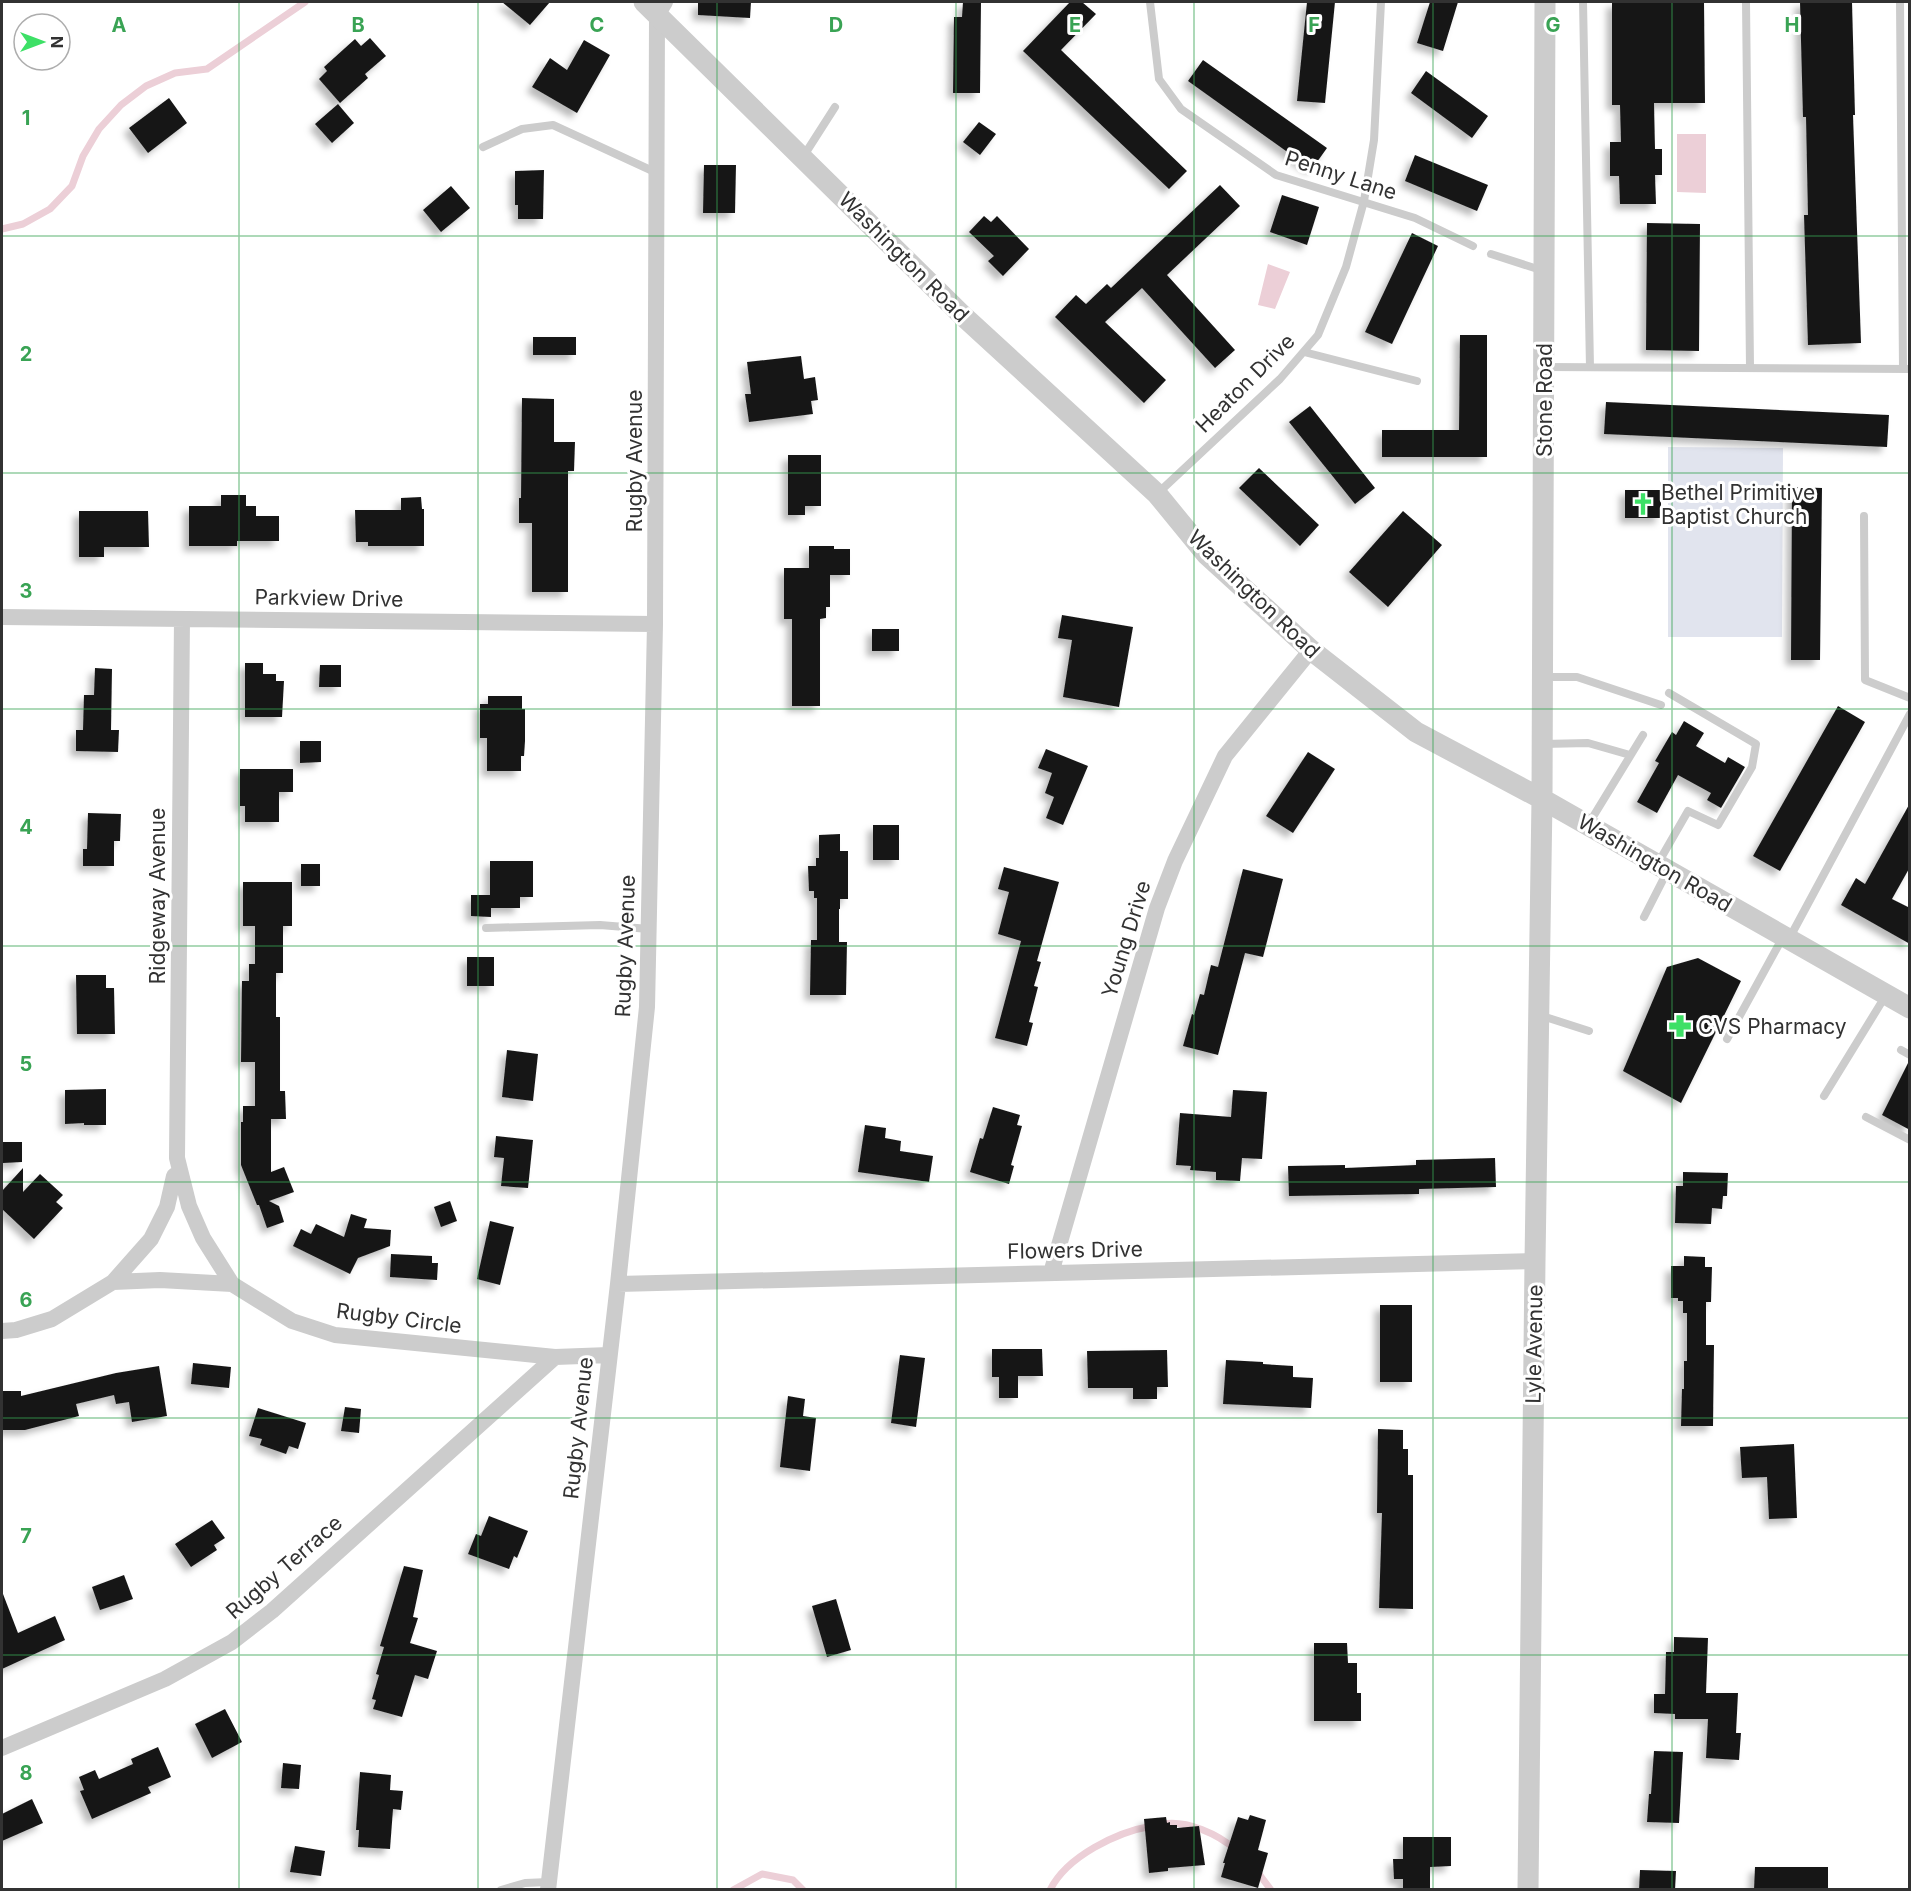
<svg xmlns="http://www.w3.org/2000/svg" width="1911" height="1891" font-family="Inter,sans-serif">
<defs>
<filter id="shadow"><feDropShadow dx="-5.5" dy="5.5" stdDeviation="3" flood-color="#0004"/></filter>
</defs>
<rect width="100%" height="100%" fill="#fff"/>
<!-- green -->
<path fill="#e1e4ee" d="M1668,447l115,1 -1,189h-114z"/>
<!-- water -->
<path fill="#eccfd7" d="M1677,134h29v59l-29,-1z
M1268,264l22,8 -15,37 -17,-4z"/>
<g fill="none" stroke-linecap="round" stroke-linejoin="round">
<!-- stream -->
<path stroke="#eccfd7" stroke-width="7" d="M2,229l21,-5 27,-15 22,-23 11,-30 16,-27 22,-24 25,-19 29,-13 32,-4 98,-67
M1163,1824c24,-4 55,10 73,26
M1256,1870l15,20
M733,1890l29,-16 31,6 10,10
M1050,1890c17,-34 67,-58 102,-64"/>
</g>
<!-- building -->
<path fill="#191919" filter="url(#shadow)" d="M502,2h48l-20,23z
M698,2h53l-1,16 -52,-3z
M963,2h18l-1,91h-27l1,-76h8z
M1070,2h12l14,12 -35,36 126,121 -18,18 -146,-138z
M1307,2h28l-10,101 -28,-2z
M1430,2h28l-15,49 -26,-8z
M1612,2h92l1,101h-51l1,46h7v26h-7l1,29h-36l-1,-28h-9v-34h11l-1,-37h-8z
M1800,2h52l3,113h-2l8,228 -53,2 -4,-130h4l-2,-98h-3z
M370,38l16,18 -21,18 3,4 -28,25 -21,-24 8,-8 -3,-4 31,-28 6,7z
M584,40l26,15 -33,58 -45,-26 18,-29 17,12z
M1203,60l124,88 -15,21 -18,-12 1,-3 -2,2 -105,-75z
M1426,71l62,45 -16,22 -61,-45z
M169,98l18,25 -39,30 -19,-25z
M338,104l16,19 -22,20 -17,-19z
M979,122l17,12 -16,21 -17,-13z
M1415,155l73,30 -11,26 -72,-30z
M704,165h32l-1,48h-32z
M544,170l-1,49h-25v-14h-3v-34z
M1220,185l20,21 -73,69 68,75 -20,18 -73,-80 -37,34 61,58 -22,23 -89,-86 21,-22 10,9 21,-20 4,4z
M451,186l19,22 -29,24 -18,-22z
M1282,195l37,12 -12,38 -37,-13z
M984,216l7,6 6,-6 32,33 -26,27 -15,-15 6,-5 -25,-24z
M1647,223l53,1 -1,127 -53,-1z
M1412,233l26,13 -46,98 -27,-12z
M1460,335h27v122h-105v-27h77z
M533,337h43v18h-43z
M801,356l3,23 11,-2 3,23 -7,1 2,13 -64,8 -4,-28h6l-4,-32z
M522,398l32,1v43h21l-1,29h-6v121h-36v-69h-13v-25h2z
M1606,402l283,13 -2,32 -283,-13z
M1310,406l65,82 -20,16 -66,-82z
M788,455h33v51h-16v9h-17z
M1259,468l60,57 -19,21 -61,-58z
M1792,487l30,1 -2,172h-29z
M1625,490h36v28h-36z
M221,495h25v11h10v10h23v25h-42v5h-48v-40h32z
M421,497l1,12h2v37h-56v-4h-12l-1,-32h46v-12z
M79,511h69l1,36h-45v10h-25z
M1403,511l39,34 -54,62 -39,-35z
M809,546h25v3h16v26h-20v32h-4v11l-6,1v87h-28v-87h-8v-51h25z
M1062,615l71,12 -14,80 -56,-10 9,-57 -14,-2z
M872,629h27v22h-27z
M245,663h18v11h13v7h8l-2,36h-37z
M320,665h21v22h-22z
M95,668l17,1 -1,61h8l-1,22 -42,-1v-21h7l1,-35h10z
M488,696h34v13h3v32l-1,15h-3v15h-34v-33h-7v-34h8z
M1838,706l27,16 -85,149 -27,-15z
M1684,721l20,12 -8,13 29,17 3,-6 17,10 -24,41 -14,-8 4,-7 -33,-18 -21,38 -20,-11 22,-39 -4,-2 17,-29 4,3z
M300,741h21v21l-21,1z
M1046,749l42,17 -25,59 -17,-7 8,-21 -9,-4 7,-20 -14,-5z
M1308,752l27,17 -42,64 -27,-17z
M240,769h53v23h-14v30h-34v-16h-5z
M1910,803v64l-18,32 18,9v36l-69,-39 15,-27 9,6z
M88,813l33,1 -1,27h-6v25h-31v-17h4z
M873,825h26v35h-26z
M840,834v17h8v48h-8v10h-1v33h8l-1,53h-36l1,-55h6v-42h-3v-7h-5l-1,-25h8v-8h3v-23z
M490,861h43v36h-13v11h-29v9l-20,-1v-21h19z
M301,864h19v22h-19z
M1004,867l55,15 -22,79 4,1 -7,24 4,1 -9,35 4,1 -6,23 -32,-8 26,-97 -23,-7 11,-42 -11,-3z
M1243,869l40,10 -20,78 -18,-4 -27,102 -35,-9 9,-32 2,1 6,-21 4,1 7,-30 7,2z
M243,882h49v44h-9v47h-7v44h4v74h5l1,28h-15v53l13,-5 10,25 -25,9 10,5 5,16 -17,6 -8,-23h-2l-16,-40v-43h2v-16h12v-44h-14l1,-81h7v-17h6v-38h-12z
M467,957h27v29h-27z
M1698,958l43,23 -60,122 -58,-32 44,-104z
M76,975h30v13h8l1,46h-38z
M507,1050l31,4 -5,47 -31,-4z
M1909,1061h1v69l-28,-15z
M106,1089v36h-22v-2l-19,1v-34z
M1233,1090l34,2 -5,67 -20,-1 -2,23 -24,-1v-8l-26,-2 1,-4 -15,-1 4,-52 51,4z
M993,1107l27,8 -3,10 5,1 -11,39 3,1 -5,18 -39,-12 10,-34 3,1z
M865,1125l21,3 -1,10 16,3 -1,10 33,5 -4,26 -71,-10z
M496,1136l37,4 -5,48 -27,-2 3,-28 -10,-1z
M3,1142h19v20l-19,1z
M1495,1158l1,29 -77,2v5l-130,2 -1,-30 57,-1v3l71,-3v-5z
M23,1168v24l17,-18 23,21 -7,7 7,6 -29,31 -32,-30v-18z
M1683,1172l45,1 -1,23h-4l-1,13 -10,-1 -1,16 -36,-1 1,-37h7z
M450,1201l7,20 -16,6 -7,-20z
M351,1214l16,5 -3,9 27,2 -1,16 -32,12 -8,16 -57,-28 8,-17 10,5 5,-10 28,13z
M490,1221l24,6 -14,58 -23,-6z
M391,1254l41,2v7h6l-1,17 -47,-3z
M1684,1256l21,1v10h7l-1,35h-5v43h8l-1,81h-32l1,-37h2v-28h3v-48h-4v-12h-5v-3h-7v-32h13z
M1380,1305h32v77h-32z
M992,1349h50l1,27h-25v22h-19v-21h-7z
M1167,1350l1,37h-11v12h-24v-11h-45l-1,-37z
M900,1355l25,3 -9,69 -25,-4z
M1226,1360l37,2v2l30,2v11l20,1 -2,30 -88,-4z
M193,1363l38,4 -2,21 -38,-4z
M159,1366l8,50 -35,6 -3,-20 -13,2 -2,-9 -38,9 3,12 -54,14h-23v-39h19v5l95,-23z
M788,1396l17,3 -2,17 13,2 -6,53 -30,-4z
M345,1407l16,2 -2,24 -18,-2z
M258,1408l48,15 -8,26 -9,-3 -3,8 -26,-9 2,-6 -13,-3z
M1378,1429l25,1v19h5v26h5v134l-34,-1 3,-95h-5z
M1794,1444l3,74 -28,1 -2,-42 -25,1 -2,-31z
M489,1516l39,15 -11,27 -3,-2 -5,13 -41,-15 8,-20 5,2z
M212,1520l13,18 -11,7 3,5 -26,17 -16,-23z
M404,1566l19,4 -10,47 5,1 -8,25 27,8 -9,28 -13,-4 -13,42 -29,-8 3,-9 -4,-1 7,-24 -3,-1 8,-27 -4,-1z
M124,1575l9,24 -33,11 -8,-23z
M3,1594l15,39 37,-17 10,24 -63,29v-74z
M836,1599l15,51 -24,7 -15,-51z
M1674,1637l34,1 -2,55h32l-2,40h5l-2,27 -33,-2 2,-39h-33v-5l-21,-1v-19h11l1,-42h8z
M1314,1643h33l1,20h9v30h4v28h-47z
M225,1709l17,33 -30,16 -17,-34z
M158,1747l13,30 -23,10 3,6 -59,26 -12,-28 4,-1 -5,-13 16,-7 4,9 34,-15 -2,-5z
M1654,1751l29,1 -4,71 -32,-1 2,-28h2z
M283,1763l18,2 -2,24 -18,-1z
M360,1772l31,3 -1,15 13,1 -2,19 -8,-1 -3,40 -32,-2 1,-17h-3z
M32,1799l11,24 -41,18v-27z
M1250,1815l16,5 -8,30 10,3 -10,35 -37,-11 4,-14h-2l15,-46 10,3z
M1166,1817l1,6 3,-1v3h7v3l22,-2 6,39 -37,3v3l-19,2 -5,-54z
M1403,1837h48v29l-21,1v23h-27v-11h-9l-1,-20h10z
M295,1846l30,5 -4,25 -31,-4z
M1755,1867h73v23h-74z
M1640,1870l36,1 -1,19h-36z"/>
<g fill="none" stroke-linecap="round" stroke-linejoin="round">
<!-- service -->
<path stroke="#ccc" stroke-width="8" d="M1150,2l9,77 22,30 95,66 139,43 58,28
M1583,2l7,365
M1746,2l4,365
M1900,2l3,367
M483,147l39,-18 31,-4 104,48
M803,157l32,-50
M1491,254l53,17
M1304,352l113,29
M1544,367l366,2
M1157,494l123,-115 38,-44 28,-68 18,-66 10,-61 7,-138
M1864,516l1,164 45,18
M1543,677h34l84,28
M1543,744l45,-1 42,12
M1588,825l55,-90
M1657,865l31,-54 30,14 34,-58 4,-23 -87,-51
M1644,917l23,-45
M486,928l114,-3 49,4
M1789,939l121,-225
M1539,1015l50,16
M1727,1039l56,-102
M1901,1050l9,5
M1824,1096l62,-101
M1866,1117l44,23
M501,1890l24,-7 24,-1"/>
<!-- minor -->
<path stroke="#ccc" stroke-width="16" d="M2,617l653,7
M182,619l-5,539 12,48 14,32 29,46 60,37 43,14 220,22 54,-2
M1051,1273l106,-365 18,-47 50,-105 86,-106
M113,1282l47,-2 72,4
M618,1284l917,-23
M2,1331l14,-1 36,-11 61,-37 38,-43 16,-32 7,-31 6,-4
M2,1748l163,-69 67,-37 40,-31 283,-254
M548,1890l70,-606 29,-277 8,-383 2,-609 8,-13"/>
<!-- tertiary -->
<path stroke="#ccc" stroke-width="21" d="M644,2l317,312 196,180 50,61 104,95 105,82 126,67 368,209
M1528,1890l7,-629 7,-462 3,-797"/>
</g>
<!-- grid -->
<path fill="none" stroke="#39a354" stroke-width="1.5" stroke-opacity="0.55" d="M239,2v1888M478,2v1888M717,2v1888M956,2v1888M1194,2v1888M1433,2v1888M1672,2v1888M2,236h1908M2,473h1908M2,709h1908M2,946h1908M2,1182h1908M2,1418h1908M2,1655h1908"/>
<!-- icons -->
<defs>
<g id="church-bare" transform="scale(1.8)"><path d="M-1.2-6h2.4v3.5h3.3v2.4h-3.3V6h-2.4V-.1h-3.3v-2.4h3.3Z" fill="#3de066" stroke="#fff" stroke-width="2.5" paint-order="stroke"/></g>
<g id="pharmacy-bare" transform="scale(1.8)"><path d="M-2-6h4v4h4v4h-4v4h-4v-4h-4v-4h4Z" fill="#3de066" stroke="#fff" stroke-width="2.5" paint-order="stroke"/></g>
</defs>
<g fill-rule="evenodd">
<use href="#church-bare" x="1643" y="504"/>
<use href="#pharmacy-bare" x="1680" y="1026"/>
</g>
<g text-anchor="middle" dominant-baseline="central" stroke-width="6" stroke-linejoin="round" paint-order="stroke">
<!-- street labels -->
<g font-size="21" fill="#323232" stroke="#fff">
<text transform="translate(1341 175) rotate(18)">Penny Lane</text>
<text transform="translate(904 257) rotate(45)">Washington Road</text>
<text transform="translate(1245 383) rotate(-45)">Heaton Drive</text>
<text transform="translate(1544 400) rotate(-90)">Stone Road</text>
<text transform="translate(634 461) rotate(-90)">Rugby Avenue</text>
<text transform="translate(1254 594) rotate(44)">Washington Road</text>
<text transform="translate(329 598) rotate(1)">Parkview Drive</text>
<text transform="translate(1655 863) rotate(30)">Washington Road</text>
<text transform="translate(157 896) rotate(-90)">Ridgeway Avenue</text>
<text transform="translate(1126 939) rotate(-73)">Young Drive</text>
<text transform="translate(625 946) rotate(-88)">Rugby Avenue</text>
<text transform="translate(1075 1250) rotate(-1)">Flowers Drive</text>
<text transform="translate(399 1318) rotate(7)">Rugby Circle</text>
<text transform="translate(1534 1344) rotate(-89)">Lyle Avenue</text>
<text transform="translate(578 1428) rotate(-84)">Rugby Avenue</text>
<text transform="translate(284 1567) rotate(-41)">Rugby Terrace</text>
</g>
<!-- poi labels -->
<g font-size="21" fill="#323232" stroke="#fff" text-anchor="start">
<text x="1661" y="492">Bethel Primitive<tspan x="1661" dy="24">Baptist Church</tspan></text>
<text x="1698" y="1026">CVS Pharmacy</text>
</g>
</g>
<g font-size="20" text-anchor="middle" font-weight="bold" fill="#39a354" stroke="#fff" stroke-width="6" stroke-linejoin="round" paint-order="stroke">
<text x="119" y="32">A</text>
<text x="358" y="32">B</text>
<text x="597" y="32">C</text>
<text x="836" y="32">D</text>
<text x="1075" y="32">E</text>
<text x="1314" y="32">F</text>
<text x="1553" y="32">G</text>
<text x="1792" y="32">H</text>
<text x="26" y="125">1</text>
<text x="26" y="361">2</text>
<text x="26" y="598">3</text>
<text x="26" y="834">4</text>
<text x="26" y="1071">5</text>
<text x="26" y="1307">6</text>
<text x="26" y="1543">7</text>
<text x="26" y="1780">8</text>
</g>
<!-- border -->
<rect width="1911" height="1891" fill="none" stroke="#323232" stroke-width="6"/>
<!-- north arrow -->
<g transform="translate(42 42) rotate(90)"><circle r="28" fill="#ffffff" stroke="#adadad" stroke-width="1.5"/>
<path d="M0-4.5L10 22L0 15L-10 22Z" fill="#3de066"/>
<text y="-9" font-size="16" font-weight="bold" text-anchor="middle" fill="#323232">N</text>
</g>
</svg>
